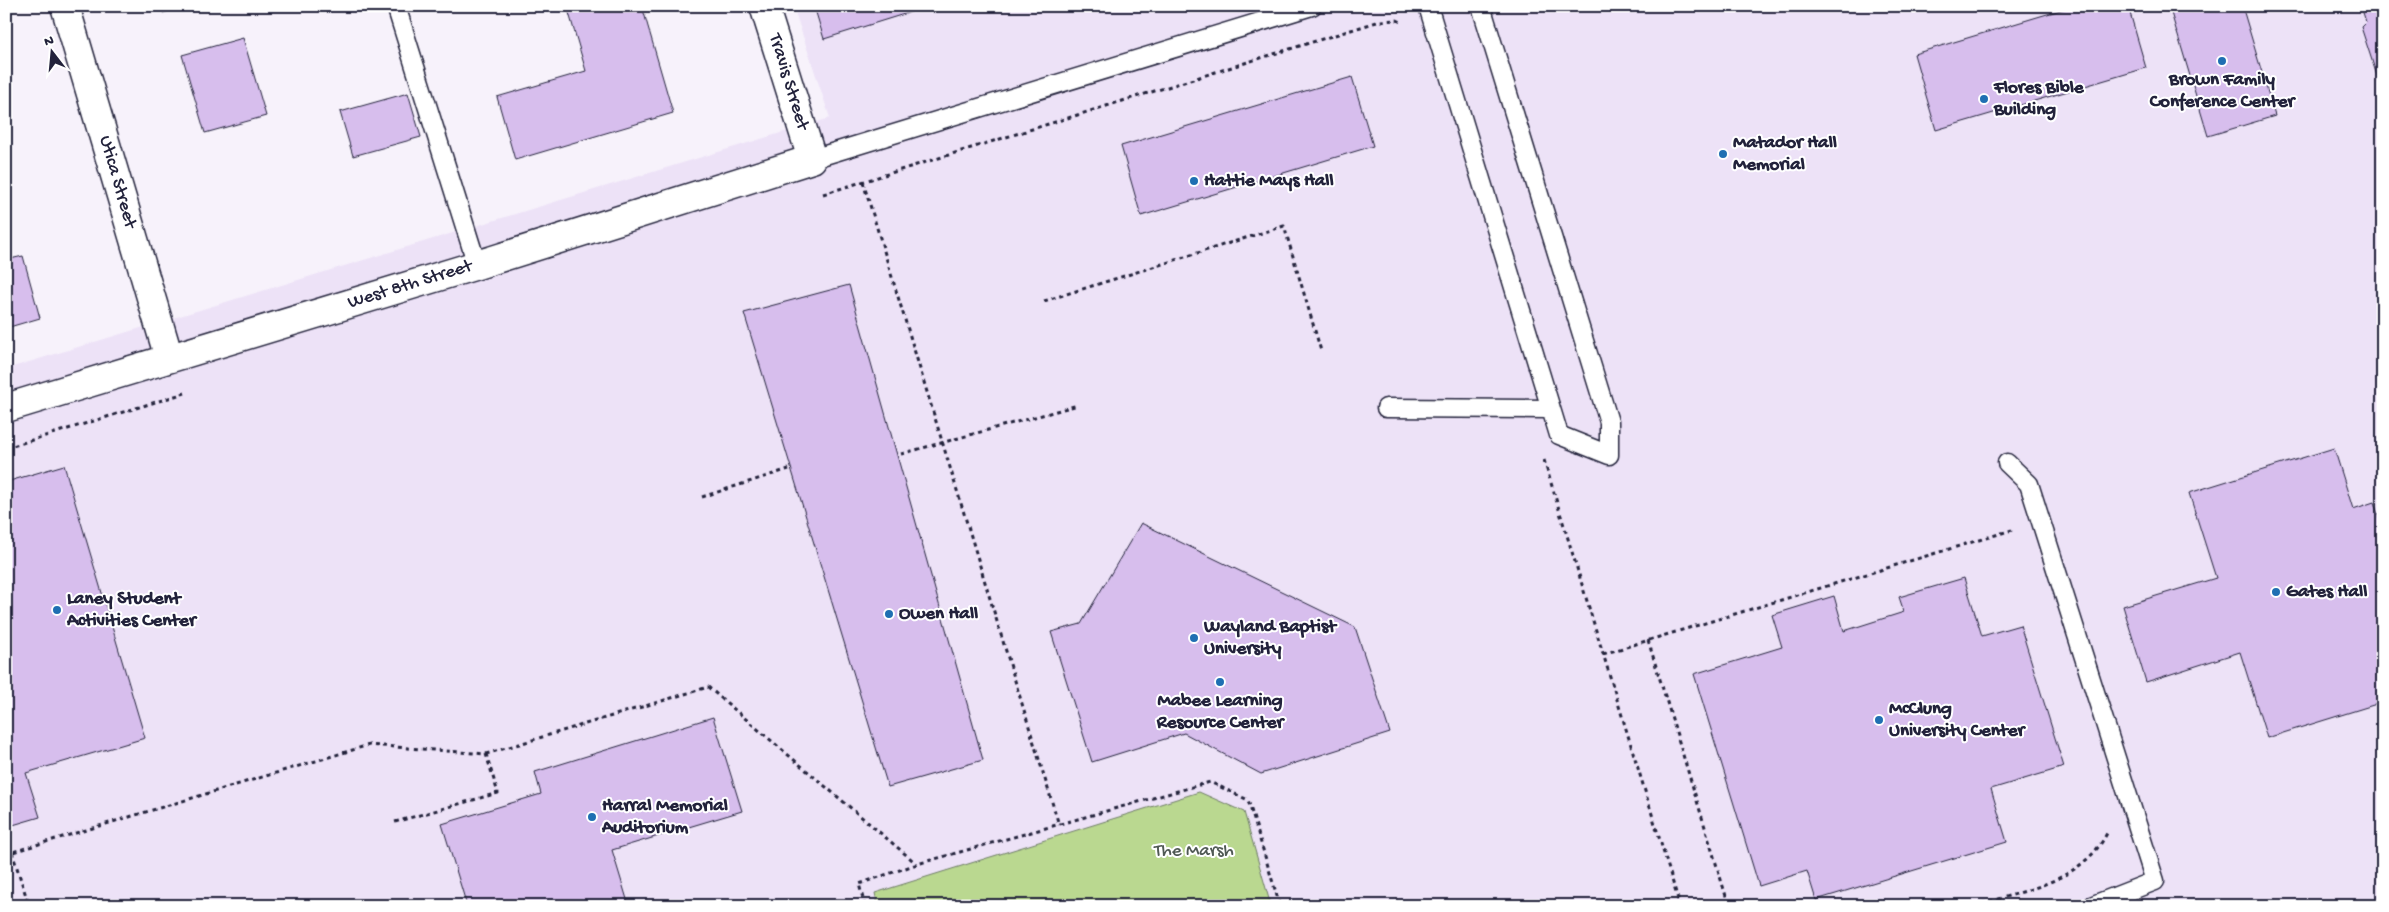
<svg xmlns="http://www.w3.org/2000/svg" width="2389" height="912" font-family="'Gochi Hand',sans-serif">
<rect width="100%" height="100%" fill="#f7f2fb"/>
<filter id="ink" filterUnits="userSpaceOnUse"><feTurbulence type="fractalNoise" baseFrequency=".02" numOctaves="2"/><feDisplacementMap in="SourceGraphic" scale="10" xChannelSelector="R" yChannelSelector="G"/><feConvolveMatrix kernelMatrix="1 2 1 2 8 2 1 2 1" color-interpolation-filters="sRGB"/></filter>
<g filter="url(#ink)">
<!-- built -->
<path fill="#ede2f7" d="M793,6h1590v900h-2377v-537l824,-251z"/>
<!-- green -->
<path fill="#bad890" stroke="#6e7d66" d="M1199,792l45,20 27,94h-393l-3,-13z"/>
<!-- building -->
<path fill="#d7beed" stroke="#22223b" d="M161,6h25l-23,7z
M567,6h75l31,107 -158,47 -18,-63 89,-26z
M814,6h116l-106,33z
M2074,6h54l18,62 -210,62 -22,-76z
M2169,6h73l33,110 -67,20z
M2361,6h22v88l-22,-67 5,-5z
M243,38l23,78 -61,17 -23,-78z
M1352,77l21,69 -232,70 -20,-70z
M408,93l13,44 -68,19 -13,-44z
M23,256l17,62 -34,10v-68z
M849,285l134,475 -95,27 -144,-474z
M2334,448l19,61 21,-7 9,28v172l-116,36 -27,-86 -94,30 -23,-76 93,-28 -27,-85z
M64,465l81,273 -119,35 14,44 -34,10v-345z
M1141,523l214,104 35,106 -129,41 -77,-41 -92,29 -41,-130 30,-8z
M1964,578l18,58 38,-11 44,142 -73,22 16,53 -191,58 -9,-29 -48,15 -65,-212 88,-27 -10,-32 62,-19 10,35 60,-19 -5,-15z
M713,717l29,94 -130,39 17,56h-162l-25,-82 99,-30 -6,-22z"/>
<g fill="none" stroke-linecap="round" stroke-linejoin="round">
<!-- service casing -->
<g stroke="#22223b" stroke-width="21">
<path id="service" d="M396,6l81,259
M1428,6l131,429 50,20v-33l-128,-416
M812,159l500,-153
M1386,408l165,1
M2007,463l22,21 126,397 -64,25"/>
</g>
<!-- minor casing -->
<g stroke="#22223b" stroke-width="31">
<path id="minor" d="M65,6l104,352
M6,408l471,-143 335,-106 -48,-153"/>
</g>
<!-- path -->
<path stroke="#22223b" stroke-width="3" stroke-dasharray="4 4" stroke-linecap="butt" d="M863,182l196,643
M823,194l557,-173 17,-1 6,3
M1044,301l240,-75 37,125
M6,448l179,-55
M901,454l177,-49
M1544,460l136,446
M702,497l87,-28
M1648,640l81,266
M1603,654l409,-124
M395,822l103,-29 -12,-39
M12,852l15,47
M6,854l363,-109 117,9 222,-67 209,177
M865,906l-6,-22 58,-20 293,-82 38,18 32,106
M1974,906c48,-15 110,-24 134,-75"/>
<!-- service -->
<use href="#service" stroke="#fff" stroke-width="18"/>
<!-- minor -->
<use href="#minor" stroke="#fff" stroke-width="28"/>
</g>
</g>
<!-- markers -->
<g fill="#1f6fb2" stroke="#fff" stroke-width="2">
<circle cx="2222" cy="61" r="5"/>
<circle cx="1984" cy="99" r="5"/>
<circle cx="1723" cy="154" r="5"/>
<circle cx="1194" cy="181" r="5"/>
<circle cx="2276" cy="592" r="5"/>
<circle cx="57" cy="610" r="5"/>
<circle cx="889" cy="614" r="5"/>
<circle cx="1194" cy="638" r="5"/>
<circle cx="1220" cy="682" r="5"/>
<circle cx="1879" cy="720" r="5"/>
<circle cx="592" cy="817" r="5"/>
</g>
<g text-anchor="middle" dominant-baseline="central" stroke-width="4" stroke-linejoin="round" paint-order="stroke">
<!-- poi labels -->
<g font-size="19" font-weight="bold" fill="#22223b" stroke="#fff" text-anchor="start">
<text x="2222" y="80" text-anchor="middle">Brown Family<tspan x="2222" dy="22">Conference Center</tspan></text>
<text x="1994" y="88">Flores Bible<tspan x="1994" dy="22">Building</tspan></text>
<text x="1733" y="143">Matador Hall<tspan x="1733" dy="22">Memorial</tspan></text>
<text x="1204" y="181">Hattie Mays Hall</text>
<text x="2286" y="592">Gates Hall</text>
<text x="67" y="599">Laney Student<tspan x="67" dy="22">Activities Center</tspan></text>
<text x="899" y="614">Owen Hall</text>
<text x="1204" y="627">Wayland Baptist<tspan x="1204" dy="22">University</tspan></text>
<text x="1220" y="701" text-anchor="middle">Mabee Learning<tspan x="1220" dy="22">Resource Center</tspan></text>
<text x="1889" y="709">McClung<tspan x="1889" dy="22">University Center</tspan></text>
<text x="602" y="806">Harral Memorial<tspan x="602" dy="22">Auditorium</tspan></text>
</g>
<!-- street labels -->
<g font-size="19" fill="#22223b" stroke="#fff">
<text transform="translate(788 82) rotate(73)">Travis Street</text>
<text transform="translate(117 182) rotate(74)">Utica Street</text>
<text transform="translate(410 285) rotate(-17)">West 8th Street</text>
</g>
<!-- park labels -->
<g font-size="19" fill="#505954" stroke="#fff">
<text x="1194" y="851">The Marsh</text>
</g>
</g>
<!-- margin -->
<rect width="2389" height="912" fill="none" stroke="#fff" stroke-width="25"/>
<rect x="12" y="12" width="2364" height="887" fill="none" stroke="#22223b" stroke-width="2" filter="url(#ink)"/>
<!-- north arrow -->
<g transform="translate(52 52) rotate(344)" stroke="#ffffff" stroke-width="4" paint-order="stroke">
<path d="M0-4L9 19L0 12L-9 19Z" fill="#22223b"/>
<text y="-8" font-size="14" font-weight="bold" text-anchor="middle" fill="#22223b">N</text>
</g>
</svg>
